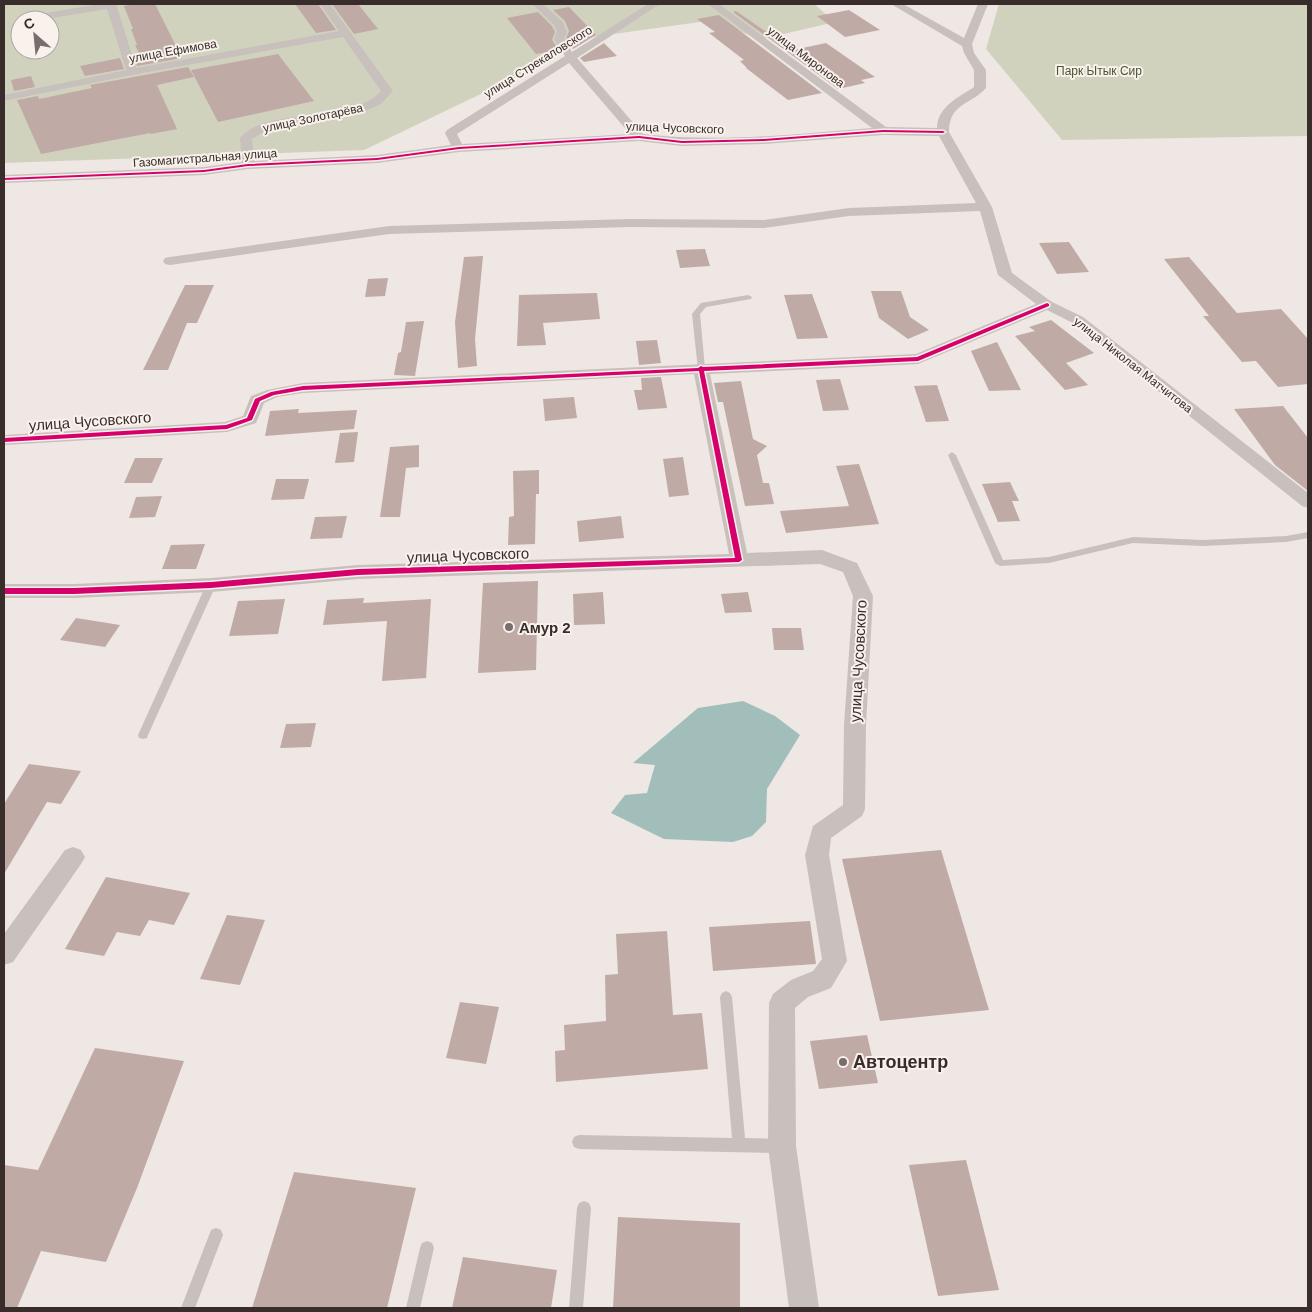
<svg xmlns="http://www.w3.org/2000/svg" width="1312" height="1312" font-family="Helvetica,sans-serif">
<rect width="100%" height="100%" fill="#eee7e3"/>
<!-- green -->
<path fill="#d1d2be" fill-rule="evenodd" d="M4,4h810l21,18 -73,17 -55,-18 -144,20 -9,18 -190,91 -360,13zM20,20h30v30h-30z
M999,4h309v132l-246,4 -76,-91z"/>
<!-- water -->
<path fill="#a1beba" d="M743,701l32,15 25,19 -33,54 -1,33 -14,14 -19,6 -69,-3 -53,-26 14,-18 22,-2 8,-28 -22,-2 65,-55z"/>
<!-- building -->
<path fill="#c0aaa6" d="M136,4h19l27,54 -45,8 -3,-10 6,-1 -5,-10h2l-6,-16h2l-9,-23z
M295,4h23l18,26 -20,3z
M332,4h26l20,25 -24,5z
M569,7l27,28 -23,14 -7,-10 3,-8 -4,-10 -12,-11z
M849,10l31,20 -35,7 -28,-21z
M736,11l57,39 33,-7 49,34 -14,3 4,3 -27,6 -105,-77z
M538,12l14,14 3,6 -3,8 7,10 -23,4 -29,-36z
M719,15l103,78 -34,7 -42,-32h1l-7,-7 4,-1 -35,-27 6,-1 -18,-13z
M604,43l13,13 -33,6 -4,-4z
M278,54l36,47 -96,21 -27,-52z
M120,58l4,11 -39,7 -5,-10z
M188,67l6,10 -37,8 20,44 -26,5 -1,-1 -109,21 -24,-54 21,-4 1,3 53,-11 -2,-3z
M31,76l4,11 -21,4 -3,-11z
M1069,242l20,30 -32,2 -18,-31z
M705,249l5,17 -30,2 -4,-18z
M483,256l-8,83 2,27 -19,2 -3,-46 9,-65z
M1189,257l48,56 44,-4 27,30v45l-30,3 -22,-26 -14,1 -39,-46h6l-45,-57z
M388,278l-3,18 -20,1 3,-18z
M185,285h29l-17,38h-10l-19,47h-25z
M871,291h30l9,26 19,13 -21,9 -29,-21z
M597,293l3,26 -57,4 3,22 -29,1 2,-51z
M812,294l16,44 -31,1 -13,-44z
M1051,320l43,33 -28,10 22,22 -23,5 -50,-54 20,-5 -6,-4z
M424,321l-9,55 -21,-1 4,-22 3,-1 5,-30z
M657,340l4,23 -22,2 -3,-24z
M997,342l24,48 -32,1 -18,-40z
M661,377l6,31 -29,2 -4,-20h8l-1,-12z
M840,379l9,31 -26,1 -7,-31z
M741,381l12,58 14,7 -10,9 6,28h6l5,21 -29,2 -22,-104h-5l-4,-19z
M937,385l12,36 -23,1 -12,-36z
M574,397l3,21 -32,3 -2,-22z
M1283,406l25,32v53l-33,-26 -41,-56z
M299,409l-1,4 59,-3 -3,19 -89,7 5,-25z
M358,432l-4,30 -19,1 5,-30z
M419,445v22l-13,1 -6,49h-20l10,-70z
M683,457l6,38 -20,2 -6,-38z
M135,458h28l-11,25h-28z
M859,464l20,60 -93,9 -6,-22 69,-5 -13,-40z
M539,470v24h-3l-1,50 -27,1 1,-28 5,-1 -1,-45z
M276,479h33l-5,20 -33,1z
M1010,482l9,19h-7l8,20 -22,1 -16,-38z
M162,496l-7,21 -26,1 7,-21z
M347,516l-5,22 -32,1 5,-22z
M621,516l3,22 -45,4 -2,-21z
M205,544l-9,25h-34l9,-24z
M538,581l-2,89 -58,3 5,-90z
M603,592l2,32 -31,1 -1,-31z
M748,592l4,20 -27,1 -4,-19z
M364,598l-1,5 68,-4 -5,79 -44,3 5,-60 -64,4 4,-25z
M285,599l-7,35 -49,2 9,-35z
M76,618l44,7 -15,22 -45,-7z
M772,628h29l3,22h-30z
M316,723l-5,24 -31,1 6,-24z
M29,764l52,7 -20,33 -14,-2 -43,72v-70z
M941,850l48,160 -109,11 -38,-162z
M106,877l84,16 -16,32 -25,-5 -9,16 -23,-4 -13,24 -39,-7z
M227,915l38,5 -25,65 -40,-6z
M810,921l6,43 -103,7 -4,-44z
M667,931l6,84 29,-2 6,56 -152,13 -1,-31 10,-1 -1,-25 42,-4 -1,-46 13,-1 -2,-40z
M460,1002l39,5 -13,57 -40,-6z
M867,1035l11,48 -59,6 -9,-48z
M95,1048l89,13 -47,127 -31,74 -65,-11 -24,57h-13v-143l34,5z
M966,1160l33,130 -61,6 -29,-131z
M294,1172l122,16 -29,120h-135z
M618,1217l122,6v85h-127z
M463,1257l94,13 -6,38h-99z"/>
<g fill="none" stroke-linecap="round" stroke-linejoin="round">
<!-- lane -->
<path fill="#c7c0bc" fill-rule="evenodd" d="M748,295l4,2 -1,2 -45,8 -6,7 5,54 -4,2h-3l-6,-56 9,-11z
M952,452l4,3 47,105 46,-3 84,-20 70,3 83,-4 22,-4v6l-22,4 -83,4 -70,-3 -84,20 -49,3 -5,-3 -47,-108z
M211,582l5,3 -68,150 -1,3 -4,1 -4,-1 -1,-3 68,-150z
M726,991l4,2 2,4 13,141 35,1 5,2 2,5 -2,5 -5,2 -201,-4 -5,-2 -2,-5 2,-5 5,-2 153,3 -12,-141 2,-4z
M584,1201l5,2 2,5 -8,100h-14l8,-100 2,-5z
M216,1228l5,2 2,5 -28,73h-14l30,-78z
M427,1241l5,2 2,5 -14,60h-14l14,-60 2,-5z"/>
<!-- street -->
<path fill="#c7c0bc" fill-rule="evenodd" d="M100,4h16l20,64 203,-37 -19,-27h10l63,87 -12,13 -17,8 -99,19 -13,8 2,22 123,-6 74,-10 -6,-12 2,-3 118,-74 -11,-17 3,-7 -3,-7 -22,-21h11l20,18 4,10 -3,7 8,13 76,-48h12l-83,54 66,76c76,9 153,0 229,-6l-164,-124h11l167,123 51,1c0,-21 22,-31 37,-41v-17l-10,-17 -2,-7 -71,-42h12l61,34 14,-34h10l-16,40 2,9 12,17v18c-15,17 -37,15 -37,44l43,75 20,66 40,29 31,15 225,176v15l-6,-2 -229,-183 -26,-13 -129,54 -208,10 37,179 75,-3 35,13 16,33 -7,129 -1,84 -3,7 -31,22 -2,17 18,106 -16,27 -23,9 -13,11 1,138 23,162h-30l-21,-162 1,-143 4,-9 18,-14 22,-9 9,-12 -17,-104 8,-29 30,-21 1,-80 9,-129 -10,-24 -23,-8 -462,15 -147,13 -137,6h-70v-14h70l137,-6 147,-13 371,-11 -35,-180 -391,19 -26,4 -13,6 -8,20 -29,9 -223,13v-10l221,-13 18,-6 8,-20 16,-6 36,-7 613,-29 120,-50 -38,-29 -18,-64 -131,5 -85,12 -135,-1 -240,7 -219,31 -5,-1 -2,-3 2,-3 5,-1 219,-31 240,-7 135,1 85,-12 127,-5 -37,-67 -56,-1 -119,9 -82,2 -43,-5 -180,11 -82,11 -129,6 -44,6 -200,8v-8l200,-8 38,-5 -2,-24c26,-32 109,-12 141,-47l-38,-54 -211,38 -128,26v-6l122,-25 -19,-61 -67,11h-20v3l-4,-3 5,-3zM569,63l61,71 -168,10 -5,-10z
M73,847l8,3 4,7 -4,7 -68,98 -9,3v-31l61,-84z"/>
<!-- cycleway casing -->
<g stroke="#f9f1ec" stroke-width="3">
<path id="cycleway" d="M883,130l60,1 2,1 -2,1 -60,-1 -119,9 -82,2 -43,-5 -180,11 -82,11 -129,6 -44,6 -200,8v-2l200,-8 44,-6 129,-6 82,-11 180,-11 43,5 82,-2z
M1047,303l2,1v2l-131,55 -214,10 38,189 -3,2 -381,13 -147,13 -137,6h-70v-6h70l137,-6 147,-13 377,-11 -36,-187 -396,19 -29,5 -14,6 -8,19 -25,9 -223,13v-4l222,-13 21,-7 8,-19 16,-7 32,-6 395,-18 3,-2 2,1 214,-10z"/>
</g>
<!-- cycleway -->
<use href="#cycleway" fill="#d6006c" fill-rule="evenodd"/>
</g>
<!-- markers -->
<g fill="#786e6b" stroke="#f9f1ec" stroke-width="2">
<circle cx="509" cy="627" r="5"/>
<circle cx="843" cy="1062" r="5"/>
</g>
<g text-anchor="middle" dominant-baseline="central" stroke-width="4" stroke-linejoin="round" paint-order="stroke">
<!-- far-street labels -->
<g font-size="12" fill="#382d2a" stroke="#f9f1ec">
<text transform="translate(173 51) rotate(-10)">улица Ефимова</text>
<text transform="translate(806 57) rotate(37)">улица Миронова</text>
<text transform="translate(538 62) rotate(-32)">улица Стрекаловского</text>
<text transform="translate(313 118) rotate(-12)">улица Золотарёва</text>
<text transform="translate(675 128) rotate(2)">улица Чусовского</text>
<text transform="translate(205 158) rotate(-4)">Газомагистральная улица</text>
<text transform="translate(1133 365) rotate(38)">улица Николая Матчитова</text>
</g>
<!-- far-park labels -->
<g font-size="12" fill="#4d542f" stroke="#f9f1ec">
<text x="1099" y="71">Парк Ытык Сир</text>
</g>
<!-- street labels -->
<g font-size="15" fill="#382d2a" stroke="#f9f1ec">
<text transform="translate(90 421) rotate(-4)">улица Чусовского</text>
<text transform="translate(468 555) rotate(-2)">улица Чусовского</text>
<text transform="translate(858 661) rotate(-87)">улица Чусовского</text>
</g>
<!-- poi labels -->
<g font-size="15" font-weight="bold" fill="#382d2a" stroke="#f9f1ec" text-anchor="start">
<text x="519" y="627">Амур 2</text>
</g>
<!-- near-poi labels -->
<g font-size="18" font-weight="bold" fill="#382d2a" stroke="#f9f1ec" text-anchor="start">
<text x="853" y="1062">Автоцентр</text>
</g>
</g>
<!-- border -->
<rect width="1312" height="1312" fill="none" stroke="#382d2a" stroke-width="10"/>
<!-- north arrow -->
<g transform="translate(35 35) rotate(333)"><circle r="24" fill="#f9f1ec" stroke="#aca39e"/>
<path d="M0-4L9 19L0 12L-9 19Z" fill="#786e6b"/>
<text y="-8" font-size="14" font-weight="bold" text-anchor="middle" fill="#382d2a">С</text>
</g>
</svg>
